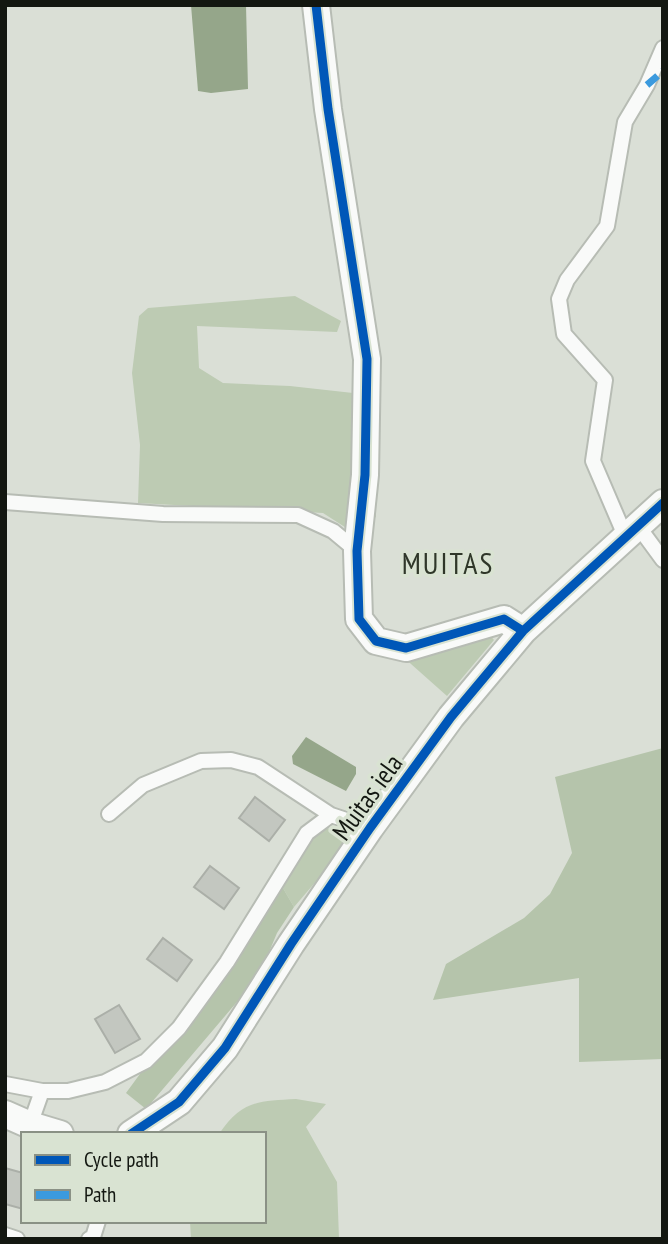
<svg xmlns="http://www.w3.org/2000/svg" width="668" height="1244" font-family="'PT Sans Narrow',sans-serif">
<rect width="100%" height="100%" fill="#dadfd6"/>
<!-- green -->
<path fill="#bdcbb3" d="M295,296l46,25 -4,11 -140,-6 2,42 24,15 67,3 81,9 5,122 -25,14 -28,-18 -185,-10 2,-58 -8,-72 7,-57 9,-8z
M487,632l7,8 -47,56 -45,-40z
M331,828l10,1 3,10 -7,18 -43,50 -14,-24 38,-52z
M296,1099l30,5 -20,23 31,55 2,57h-148l-1,-18h74v-87h-45c23,-34 40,-33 77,-35z"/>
<!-- forest -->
<path fill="#b5c4ab" d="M663,748v311l-84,3v-84l-146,22 13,-36 78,-46 26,-24 22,-41 -17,-76z
M280,883l14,24 -17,26 -18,43 -113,133 -20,-16z"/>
<!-- water -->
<path fill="#95a68a" d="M191,5h55l2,84 -37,4 -13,-2z
M306,737l50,30v7l-10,17 -53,-27 -1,-8z"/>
<!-- building -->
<path fill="#c3c7c0" stroke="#abafa8" stroke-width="2" d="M255,797l30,23 -16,21 -30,-23z
M210,866l29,22 -15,21 -30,-22z
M163,938l29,22 -15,21 -30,-22z
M119,1005l21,34 -25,14 -20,-34z
M5,1168l18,5v36l-18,-5z"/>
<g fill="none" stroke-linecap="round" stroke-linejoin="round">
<!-- lane casing -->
<g stroke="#b7bcb4" stroke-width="18">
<path id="lane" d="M5,502l158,12 135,1 35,16 24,20
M638,526l25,34
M626,538l-33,-77 12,-81 -41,-46 -5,-35 8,-19 40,-54 18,-104 22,-37 16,-37
M109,814l34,-29 58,-24 30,-1 27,7 73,48 39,13
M5,1084l37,7h26l37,-9 41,-21 33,-33 48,-66 80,-129 24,-18
M30,1125l12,-34
M5,1235l12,4
M89,1239l4,-2 5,-16"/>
</g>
<!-- street casing -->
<g stroke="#b7bcb4" stroke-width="30">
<path id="street" d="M316,5l12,104 39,250 -2,116 -8,76 2,68 17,22 30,7 98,-29 19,12
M5,1114l25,11 30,9
M131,1134l48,-32 46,-54 66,-104 79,-116 81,-111 72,-86 140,-128"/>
</g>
<!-- lane -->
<use href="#lane" stroke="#f9faf9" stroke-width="14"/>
<!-- street -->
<use href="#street" stroke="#f9faf9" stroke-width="26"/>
<!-- quiet -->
<path stroke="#3b9ade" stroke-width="7" stroke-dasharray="14 7" stroke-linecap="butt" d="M647,85l16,-14"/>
<!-- cycleway casing -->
<g stroke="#d9e3d2" stroke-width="13">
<path id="cycleway" d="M316,5l12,104 39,250 -2,116 -8,76 2,68 17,22 30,7 98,-29 19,12
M131,1134l48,-32 46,-54 66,-104 79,-116 81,-111 72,-86 140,-128"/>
</g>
<!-- cycleway -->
<use href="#cycleway" stroke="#0057b8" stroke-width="9"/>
</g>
<g text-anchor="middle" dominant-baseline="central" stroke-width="7" stroke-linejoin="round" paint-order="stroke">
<!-- street labels -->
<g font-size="26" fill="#131711" stroke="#d9e3d2">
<text transform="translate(367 797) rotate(-54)">Muitas iela</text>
</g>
<!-- quarter labels -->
<g font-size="30" letter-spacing="2" fill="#2f3729" stroke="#d9e3d2">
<text x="448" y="562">MUITAS</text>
</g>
</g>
<!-- border -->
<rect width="668" height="1244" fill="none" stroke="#131711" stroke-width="14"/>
<!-- legend -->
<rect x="21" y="1132" width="245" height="91" fill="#d9e3d2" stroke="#8a9185" stroke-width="2"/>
<rect x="35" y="1155" width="35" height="10" fill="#0057b8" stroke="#8a9185" stroke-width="2"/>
<text x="84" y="1167" font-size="21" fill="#131711">Cycle path</text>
<rect x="35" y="1190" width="35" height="10" fill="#3b9ade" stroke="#8a9185" stroke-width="2"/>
<text x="84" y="1202" font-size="21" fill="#131711">Path</text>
</svg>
